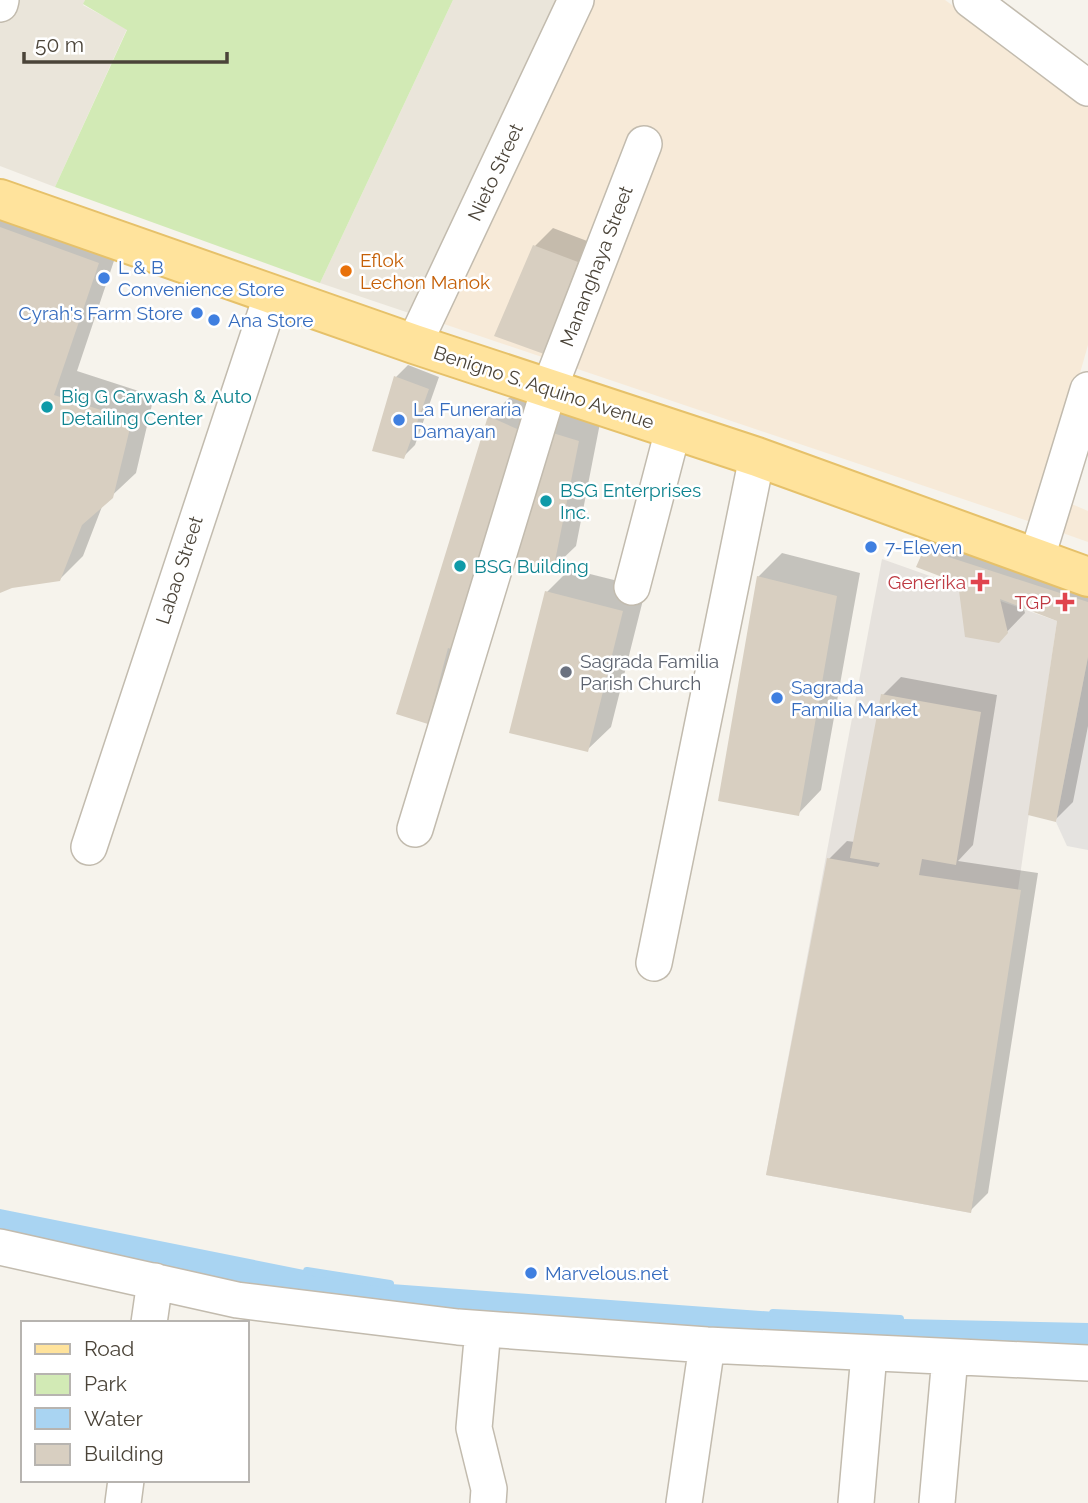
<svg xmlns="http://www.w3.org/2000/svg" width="1088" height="1503" font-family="Raleway,sans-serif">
<rect width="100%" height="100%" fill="#f6f3ec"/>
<!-- residential -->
<path fill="#eae5da" d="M0,0h85l-2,5 44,24 -72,158 -55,-21z
M453,0h111l-149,315 -95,-32z"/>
<!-- commercial -->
<path fill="#f7ead8" d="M590,0h355l143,103v242l-51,179 -596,-201z
M1067,502l21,9v31l-31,-11z"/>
<!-- industrial -->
<path fill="#e6e2dd" d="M882,559l175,62 -86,592 -205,-38z"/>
<!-- green -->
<path fill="#d2eab5" d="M85,0h368l-133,283 -265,-96 72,-157 -44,-26z"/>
<!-- parking -->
<path fill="#e5e3e0" d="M1088,657v193l-21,-4 -11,-24z"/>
<!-- water -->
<path fill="#a9d4f2" d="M0,1209l364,73 492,36 232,5v27l-135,-4 -582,-42 -146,-24 -225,-49z"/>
<!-- shadow -->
<path fill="#0003" d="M0,209l121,31 -44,131 77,25 -18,77 -33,31 -20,52 -24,24 -47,7 -12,4z
M553,228l42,16 -33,90 -18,18 -9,-106z
M408,365l31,12 -24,68 -12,12 -7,-80z
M513,394l33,14 -96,291 -23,23 63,-305z
M568,407l33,11 -25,128 -24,23 -8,-139z
M943,532l145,47v147l-15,76 -18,18 4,-200 -36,-14 2,7 -27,28 -38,-59 -35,-32z
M782,553l78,20 -39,217 -23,24 -40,-237z
M570,569l76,19 -35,139 -24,23 -40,-158z
M901,677l96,18 -24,150 -15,16 80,12 -50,320 -18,18 -141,-352 18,-18 8,1 28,-147z"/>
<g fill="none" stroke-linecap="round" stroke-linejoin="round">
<!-- stream -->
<path stroke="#a9d4f2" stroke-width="8" d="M307,1271l83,13
M773,1313l127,6"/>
</g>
<!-- building -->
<path fill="#d8cfc1" d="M0,227l99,36 -45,132 78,25 -19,78 -31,27 -22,56 -48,7 -12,5z
M533,245l45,17 -34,92 -50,-18z
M394,376l35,13 -25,70 -32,-8z
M488,416l36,16 -16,53 -6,-1 -48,166 -6,-2 -20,76 -32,-10z
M543,430l36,11 -26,130 -44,-10z
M924,549l164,53v55l-32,165 -28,-7 29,-194 -57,-22 8,34 -9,10 -34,-6 -7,-54 -42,-16z
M757,576l80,20 -38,220 -81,-15z
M545,591l78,20 -35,141 -79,-19z
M881,694l100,18 -25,153 -34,-6 -3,16 102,15 -50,323 -205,-38 61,-317 51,9 2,-4 -30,-5z"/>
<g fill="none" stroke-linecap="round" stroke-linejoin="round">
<!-- minor casing -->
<g stroke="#c2bbae" stroke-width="38">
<path id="minor" d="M971,0l117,88
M0,4l1,-4
M414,344l162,-344
M1037,557l51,-167
M632,587l41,-157
M415,829l134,-440 95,-245
M89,847l183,-553
M654,963l103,-506
M0,1247l237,53 221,27 249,18 381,18
M149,1323l6,-42
M483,1329l-9,99 15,61 -1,14
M123,1503l3,-23
M684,1503l23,-158
M856,1503l13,-149
M937,1503l13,-146"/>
</g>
<!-- major casing -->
<g stroke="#e6c16a" stroke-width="42">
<path id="major" d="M0,199l414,145 343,113 331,120"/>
</g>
<!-- minor -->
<use href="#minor" stroke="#fff" stroke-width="35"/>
<!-- major -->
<use href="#major" stroke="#ffe39c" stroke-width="38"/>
</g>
<!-- markers -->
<circle fill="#e8710a" stroke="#fff" stroke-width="2.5" cx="346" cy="271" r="7"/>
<g fill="#3f7fe0" stroke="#fff" stroke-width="2.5">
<circle cx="104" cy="278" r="7"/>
<circle cx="197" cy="313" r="7"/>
<circle cx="214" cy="320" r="7"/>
<circle cx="399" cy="420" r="7"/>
<circle cx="871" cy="547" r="7"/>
<circle cx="777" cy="698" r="7"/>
<circle cx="531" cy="1273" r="7"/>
</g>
<g fill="#0f9aa8" stroke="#fff" stroke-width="2.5">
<circle cx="47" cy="407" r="7"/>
<circle cx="546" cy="501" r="7"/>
<circle cx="460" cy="566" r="7"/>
</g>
<g fill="#e0444e" stroke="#fff" stroke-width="2.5">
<path d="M976.5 571.5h7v7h7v7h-7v7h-7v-7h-7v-7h7z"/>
<path d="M1061.5 591.5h7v7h7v7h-7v7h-7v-7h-7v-7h7z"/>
</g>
<circle fill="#6b7280" stroke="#fff" stroke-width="2.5" cx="566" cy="672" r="7"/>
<g text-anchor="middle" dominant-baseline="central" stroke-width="5" stroke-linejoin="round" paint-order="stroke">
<!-- street labels -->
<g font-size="19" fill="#4b4439" stroke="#fff">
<text transform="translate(495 172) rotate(-65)">Nieto Street</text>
<text transform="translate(596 266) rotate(-69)">Mananghaya Street</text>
<text transform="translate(544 387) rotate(18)">Benigno S. Aquino Avenue</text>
<text transform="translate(179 570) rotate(-72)">Labao Street</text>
</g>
<!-- food labels -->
<g font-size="19" fill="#c56008" stroke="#fff" text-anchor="start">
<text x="360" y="260">Eflok<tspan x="360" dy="22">Lechon Manok</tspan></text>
</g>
<!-- shop labels -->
<g font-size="19" fill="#366cbe" stroke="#fff" text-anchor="start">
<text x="118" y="267">L &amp; B<tspan x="118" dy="22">Convenience Store</tspan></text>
<text x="183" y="313" text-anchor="end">Cyrah's Farm Store</text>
<text x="228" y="320">Ana Store</text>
<text x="413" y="409">La Funeraria<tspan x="413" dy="22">Damayan</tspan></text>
<text x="885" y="547">7-Eleven</text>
<text x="791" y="687">Sagrada<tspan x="791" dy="22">Familia Market</tspan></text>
<text x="545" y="1273">Marvelous.net</text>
</g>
<!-- culture labels -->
<g font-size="19" fill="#0d838f" stroke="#fff" text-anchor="start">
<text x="61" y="396">Big G Carwash &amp; Auto<tspan x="61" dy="22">Detailing Center</tspan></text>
<text x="560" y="490">BSG Enterprises<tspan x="560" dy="22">Inc.</tspan></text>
<text x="474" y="566">BSG Building</text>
</g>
<!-- health labels -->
<g font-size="19" fill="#be3a42" stroke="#fff" text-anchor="end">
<text x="966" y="582">Generika</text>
<text x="1051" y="602">TGP</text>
</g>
<!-- worship labels -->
<g font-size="19" fill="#5b616d" stroke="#fff" text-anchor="start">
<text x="580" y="661">Sagrada Familia<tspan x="580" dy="22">Parish Church</tspan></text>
</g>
</g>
<!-- legend -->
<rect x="21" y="1321" width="228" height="161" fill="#ffffff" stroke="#b7b4b0" stroke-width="2"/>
<rect x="35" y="1344" width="35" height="10" fill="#ffe39c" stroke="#b7b4b0" stroke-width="2"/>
<text x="84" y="1356" font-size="21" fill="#4b4439">Road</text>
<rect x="35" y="1374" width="35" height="21" fill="#d2eab5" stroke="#b7b4b0" stroke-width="2"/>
<text x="84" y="1391" font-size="21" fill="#4b4439">Park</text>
<rect x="35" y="1408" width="35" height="21" fill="#a9d4f2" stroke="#b7b4b0" stroke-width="2"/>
<text x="84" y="1426" font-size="21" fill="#4b4439">Water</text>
<rect x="35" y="1444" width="35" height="21" fill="#d8cfc1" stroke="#b7b4b0" stroke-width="2"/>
<text x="84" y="1461" font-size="21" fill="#4b4439">Building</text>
<!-- scale -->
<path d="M24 52v10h203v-10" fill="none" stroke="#4b4439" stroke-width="3.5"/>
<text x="35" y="52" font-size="21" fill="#4b4439" stroke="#ffffff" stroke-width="5" paint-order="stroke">50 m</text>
</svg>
